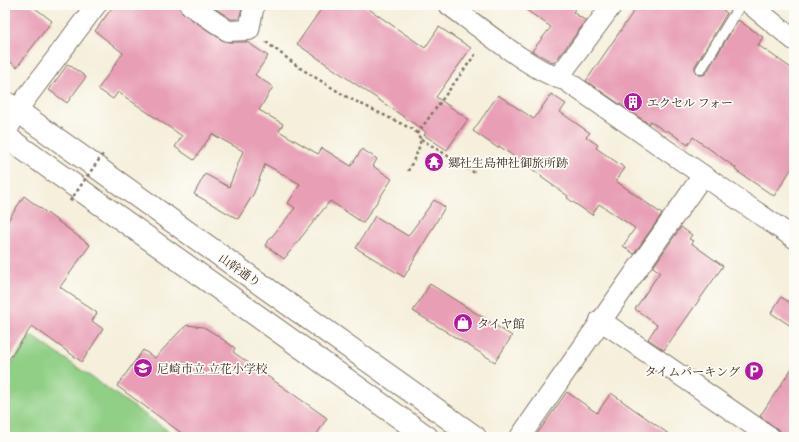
<svg xmlns="http://www.w3.org/2000/svg" width="799" height="442" font-family="'Gentium Book Plus','Noto Serif JP',serif">
<rect width="100%" height="100%" fill="#fdfcf7"/>
<filter id="ink" filterUnits="userSpaceOnUse"><feTurbulence type="fractalNoise" baseFrequency=".025" numOctaves="2"/><feDisplacementMap in="SourceGraphic" scale="8" xChannelSelector="R" yChannelSelector="G"/><feConvolveMatrix kernelMatrix="1 2 1 2 8 2 1 2 1" color-interpolation-filters="sRGB"/></filter>
<filter id="wash" filterUnits="userSpaceOnUse"><feTurbulence type="fractalNoise" baseFrequency=".012" numOctaves="4" result="noise"/><feDisplacementMap in="SourceGraphic" scale="16" xChannelSelector="R" yChannelSelector="G"/><feGaussianBlur stdDeviation="0.9" result="paint"/><feColorMatrix in="noise" values="0 0 0 0 0 0 0 0 0 0 0 0 0 0 0 0 0 1.4 0 .05"/><feComposite in="paint" operator="in"/></filter>
<g filter="url(#wash)">
<rect width="100%" height="100%" fill="#f5efdb"/>
<!-- green -->
<path fill="#90cf85" stroke="#667c52" d="M31,335l146,102h-172v-63z"/>
<g id="blocks">
<!-- building -->
<path fill="#e89eb5" d="M5,5h26l21,16 -35,46 -12,-9z
M114,5h65l5,9 38,26 7,2h18l21,14 -13,19 18,12 -14,23 24,14 -4,7 39,23 4,-6 29,18 11,-17 15,10 -4,7 19,13 -29,44 -33,-22 -46,58 -19,-14 30,-37 -7,-5 12,-19 -35,-20 -11,29 -16,26 -44,-25 11,-20 24,13 14,-36 -31,-17 -18,26 -19,-13 7,-11 -64,-44 -5,7 -15,-10 25,-36 -28,-22z
M210,5h21l11,3 -2,7 -2,4h-7z
M324,5h39l62,43 14,-21 32,21 -35,49 32,22 -21,31 -23,-15 2,-3 -129,-88z
M519,5h59l-5,7 13,9 -32,42 -22,-12 19,-24z
M638,5h78l11,8 -32,53v6l3,3h6l3,-3 31,-52 25,17 -5,8 36,25v95l-20,31 -39,-26 1,-2 -43,-31 -5,8 -21,-15 -1,2 -16,-11 -1,3 -63,-43z
M68,64l18,13 -19,26 -18,-13z
M551,94l15,10 -6,8 30,21 -4,4 12,8 -2,3 29,20 -9,13 46,33 -28,40 -11,-8 12,-18 -36,-24 -7,11 -25,-17 1,-2 -27,-19 1,-1 -43,-30 -1,2 -25,-17 25,-36 36,24z
M24,196l66,49 -30,42 37,26 -5,8 11,8 -21,33 -50,-36 -27,39v-140z
M434,200l11,7 -41,70 -48,-29 19,-32 33,20z
M681,227l11,8 -3,4 4,2 -2,2 32,23 -59,84 -16,-11 9,-14 -22,-16 25,-37 -7,-5z
M430,284l82,52 -17,26 -82,-51z
M781,297l13,8v23l-23,-15z
M187,325l16,2 9,5 23,16 -2,4 94,66 -12,19h-128l-70,-51 26,-36 12,8 25,-27z
M794,365v72h-6l-28,-21z
M567,392l30,21 14,-20 62,44h-138z"/>
</g>
</g>
<g filter="url(#ink)">
<use href="#blocks" fill-opacity="0" stroke="#7c6f60" stroke-width="1"/>
<g fill="none" stroke-linecap="round" stroke-linejoin="round">
<!-- lane casing -->
<g stroke="#7c6f60" stroke-width="12">
<path id="lane" d="M701,69l39,-64"/>
</g>
<!-- street casing -->
<g stroke="#7c6f60" stroke-width="22">
<path id="street" d="M190,5l38,26 21,-1 5,-25
M449,5c29,21 84,67 116,75l229,158
M751,5l43,35
M558,78l54,-73
M5,136l12,-26 79,-105
M600,320l170,117
M520,437l183,-262"/>
</g>
<!-- secondary casing -->
<g stroke="#7c6f60" stroke-width="24">
<path id="secondary" d="M5,102l470,335
M5,136l422,301"/>
</g>
<!-- path -->
<path stroke="#7c6f60" stroke-width="2.5" stroke-dasharray="3 3" stroke-linecap="butt" d="M266,42l34,26 47,29 67,33 7,9 -3,12 -10,20
M417,134l60,-82
M421,139l54,34"/>
<!-- lane -->
<use href="#lane" stroke="#fff" stroke-width="10"/>
<!-- street -->
<use href="#street" stroke="#fff" stroke-width="20"/>
<!-- secondary -->
<use href="#secondary" stroke="#fff" stroke-width="22"/>
<!-- path-bridge -->
<path stroke="#7c6f60" stroke-width="2.5" stroke-dasharray="3 3" stroke-linecap="butt" d="M70,201l33,-47"/>
</g>
</g>
<!-- icons -->
<defs>
<g id="building-disc" transform="scale(1)"><circle r="9.5" fill="#b5179e" stroke="#fdfcf7"/><path d="M-4-6H4V6H1V3H-1V6H-4ZM-2.5-4.3h1.7v1.8h-1.7ZM.8-4.3h1.7v1.8H.8ZM-2.5-1h1.7V.8h-1.7ZM.8-1h1.7V.8H.8Z" fill="#fff"/></g>
<g id="temple-disc" transform="scale(1)"><circle r="9.5" fill="#b5179e" stroke="#fdfcf7"/><path d="M0-6L5-2H3V0L6.5 2.5H4V6H1.5V3h-3V6H-4V2.5H-6.5L-3 0V-2H-5Z" fill="#fff"/></g>
<g id="shop-disc" transform="scale(1)"><circle r="9.5" fill="#b5179e" stroke="#fdfcf7"/><path d="M-5-2.5h2.3a2.7 3.5 0 0 1 5.4 0H5L5.5 6h-11ZM-1.5-2.5h3a1.5 2.3 0 0 0-3 0Z" fill="#fff"/></g>
<g id="school-disc" transform="scale(1)"><circle r="9.5" fill="#b5179e" stroke="#fdfcf7"/><path d="M0-5L7-2L0 1L-7-2ZM-4 1L0 2.5L4 1V4Q0 6-4 4Z" fill="#fff"/></g>
<g id="parking-disc" transform="scale(1)"><circle r="9.5" fill="#b5179e" stroke="#fdfcf7"/><path d="M-3.5-5.5H1a3.5 3.5 0 0 1 0 7H-1V5.5H-3.5ZM-1-3.4V-.6H.8a1.4 1.4 0 0 0 0-2.8Z" fill="#fff"/></g>
</defs>
<g fill-rule="evenodd">
<use href="#building-disc" x="633" y="102"/>
<use href="#temple-disc" x="434" y="162"/>
<use href="#shop-disc" x="463" y="323"/>
<use href="#school-disc" x="143" y="368"/>
<use href="#parking-disc" x="754" y="371"/>
</g>
<g text-anchor="middle" dominant-baseline="central" stroke-width="3.5" stroke-linejoin="round" paint-order="stroke">
<!-- poi labels -->
<g font-size="12" fill="#3b2a1e" stroke="#fdfcf7" text-anchor="start">
<text x="647" y="102">エクセル フォー</text>
<text x="448" y="162">郷社生島神社御旅所跡</text>
<text x="477" y="323">タイヤ館</text>
<text x="157" y="368">尼崎市立 立花小学校</text>
<text x="740" y="371" text-anchor="end">タイムパーキング</text>
</g>
<!-- street labels -->
<g font-size="12" fill="#3b2a1e" stroke="#fdfcf7">
<text transform="translate(240 270) rotate(35)">山幹通り</text>
</g>
</g>
<!-- margin -->
<rect width="799" height="442" fill="none" stroke="#fdfcf7" stroke-width="20"/>
</svg>
